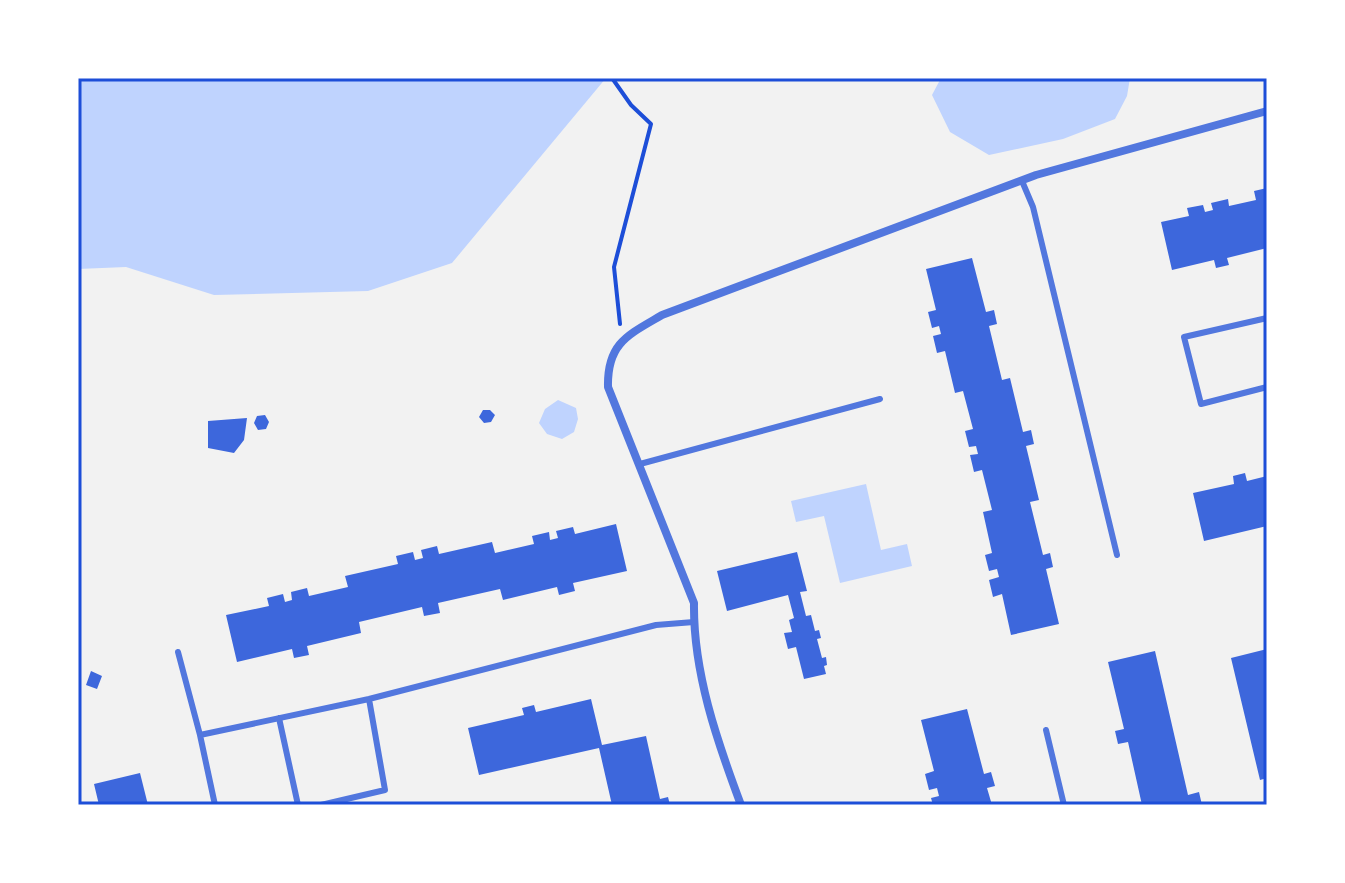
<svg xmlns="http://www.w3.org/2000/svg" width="1345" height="883" font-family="Figtree,sans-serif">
<rect width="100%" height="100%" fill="#f2f2f2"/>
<!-- water -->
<path fill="#bfd3fe" d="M78,78h528l-154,185 -84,28 -154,4 -88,-28 -48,2z
M941,78h189l-3,18 -12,23 -52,20 -74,16 -39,-23 -18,-37z
M558,400l18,8 2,11 -4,13 -12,7 -15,-5 -8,-11 6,-14z
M866,484l15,66 26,-6 5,22 -72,17 -16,-67 -28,6 -5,-21z"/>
<!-- building -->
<path fill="#3d67dc" d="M1267,188v60l-40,10 2,7 -13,3 -2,-8 -42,10 -11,-48 28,-6 -2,-8 16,-3 2,7 8,-2 -2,-7 17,-4 1,7 27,-6 -2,-9z
M972,258l14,54 8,-2 3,14 -8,2 13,54 8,-2 13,54 8,-2 3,14 -8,2 13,54 -9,2 13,53 7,-2 3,14 -7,2 13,55 -48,11 -9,-41 -9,3 -4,-17 10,-3 -2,-8 -8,2 -4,-16 7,-2 -9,-41 9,-2 -10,-40 -8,2 -4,-17 8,-1 -2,-8 -7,1 -4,-16 8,-2 -10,-38 -8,2 -10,-42 -8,2 -4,-17 8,-2 -2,-8 -7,2 -4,-16 8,-2 -10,-41z
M483,410h7l5,5 -4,7 -7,1 -5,-6z
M265,415l4,7 -3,7 -8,1 -4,-7 3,-7z
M247,418l-3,22 -10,13 -26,-5v-27z
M1245,473l2,8 20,-5v50l-63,15 -11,-48 41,-9 -1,-8z
M616,524l11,47 -54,12 2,8 -16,4 -2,-8 -54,13 -3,-11 -62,14 2,10 -16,3 -2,-9 -63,15 2,11 -54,13 2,9 -15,3 -2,-9 -55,13 -11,-47 43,-9 -2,-8 16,-4 2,8 7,-2 -1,-8 16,-4 2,8 39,-9 -3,-11 53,-12 -2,-8 17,-4 2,8 8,-2 -2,-8 16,-4 2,8 53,-12 3,11 39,-9 -2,-8 17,-4 1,8 8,-2 -2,-7 17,-4 2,7z
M797,552l10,39 -7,1 6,24 5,-1 4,16 4,-1 2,8 -4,1 5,19 4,-1 1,8 -3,1 2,8 -22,5 -8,-32 -8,2 -4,-16 8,-1 -3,-12 5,-2 -6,-23 -61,16 -10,-40z
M1267,649v129l-7,2 -29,-122z
M1155,651l33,144 11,-3 3,13h-60l-14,-63 -10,2 -3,-13 9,-2 -16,-67z
M91,671l11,5 -5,13 -11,-4z
M591,699l11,46 44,-9 14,63 8,-2 2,8h-58l-13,-57 -120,27 -11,-47 56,-13 -2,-7 12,-3 2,7z
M967,709l17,65 7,-2 4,14 -8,2 5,17h-59l-2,-7 8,-2 -2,-8 -8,2 -4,-16 9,-3 -13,-51z
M140,773l8,32h-49l-5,-21z"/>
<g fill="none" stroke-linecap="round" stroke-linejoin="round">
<!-- path -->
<path stroke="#1d4ed8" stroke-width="4" d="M612,78l19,27 20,19 -37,143 6,57"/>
<!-- service -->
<path stroke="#5277de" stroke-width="6" d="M1022,181l11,26 84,348
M1267,318l-83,19 17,67 66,-17
M640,464l240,-65
M178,652l22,83 169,-36 287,-74 38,-3
M279,718l19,87
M1046,730l18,75
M200,735l15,70
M321,805l64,-15 -16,-91"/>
<!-- minor -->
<path stroke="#5277de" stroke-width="8" d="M741,805c-24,-64 -48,-133 -47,-202l-86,-216c-1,-44 20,-52 54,-72l374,-140 231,-64"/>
</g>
<!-- border -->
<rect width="1345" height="883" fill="none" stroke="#ffffff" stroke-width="160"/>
<rect x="80" y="80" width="1185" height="723" fill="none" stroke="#1d4ed8" stroke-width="3"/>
</svg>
